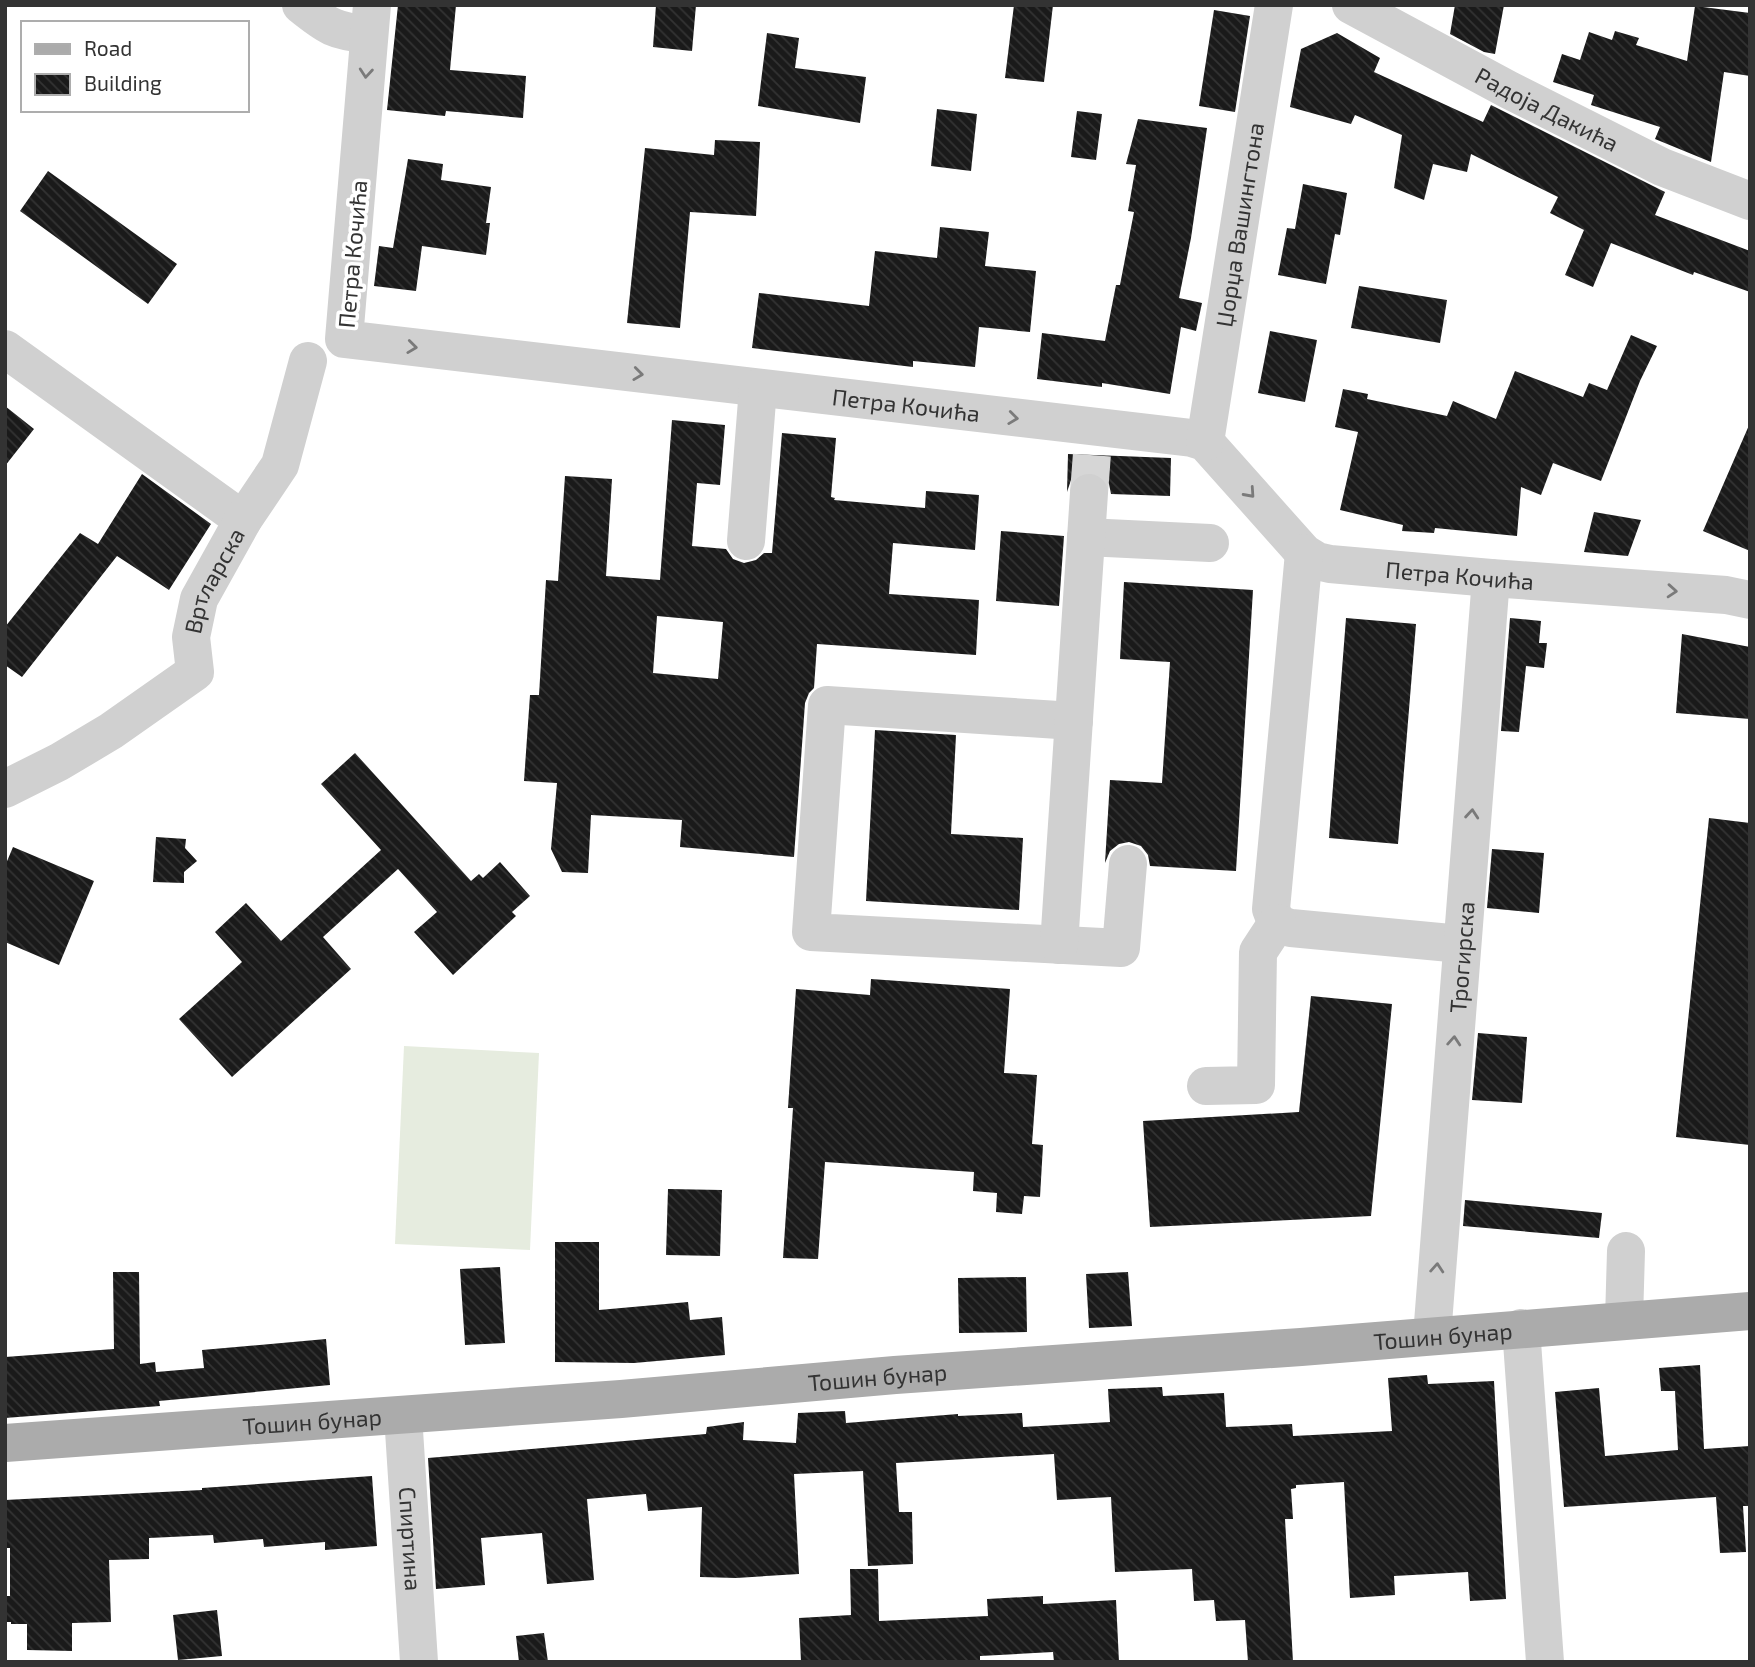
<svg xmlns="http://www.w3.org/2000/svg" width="1755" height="1667" font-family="'Exo 2',sans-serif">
<defs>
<pattern id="building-back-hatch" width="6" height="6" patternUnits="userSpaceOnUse" patternTransform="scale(1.75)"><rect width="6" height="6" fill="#1a1a1a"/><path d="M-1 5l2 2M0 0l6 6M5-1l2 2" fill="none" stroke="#333"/></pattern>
</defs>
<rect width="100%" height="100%" fill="#fff"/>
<!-- pitch -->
<path fill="#e6ecdf" d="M404,1046l135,7 -9,197 -135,-6z"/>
<!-- building -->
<path fill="url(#building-back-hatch)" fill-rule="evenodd" d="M398,5h58l-6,65 76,6 -3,42 -77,-7 -1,5 -58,-6z
M656,5h40l-4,46 -39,-4z
M1014,5h39l-9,77 -39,-4z
M1455,5h49l-9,49 -11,-2 -34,-18z
M1695,6l55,7v63l-26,-4 -13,90 -56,-23 5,-12 -69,-22 3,-10 -41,-13 9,-28 18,6 9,-28 23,8 3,-9 24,7 -3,7 51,16z
M1214,10l36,6 -15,96 -36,-6z
M767,33l32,5 -4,30 71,9 -6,46 -102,-17z
M1337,33l43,25 -6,14 109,50 8,-17 174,87 -10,23 95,36v41l-56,-20 -1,3 -82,-32 -18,44 -28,-12 19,-45 -34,-17 8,-16 -87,-43 -4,18 -34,-8 -9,36 -30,-12 8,-53 -47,-20 -4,9 -61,-17 11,-58z
M937,109l40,5 -6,57 -40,-5z
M1077,111l25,3 -6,46 -25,-3z
M1138,119l69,9 -16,110 -12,60 23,5 -6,28 -15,-4 -11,67 -68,-11v4l-65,-8 5,-46 63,8 11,-56h4l14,-73 -6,-1 8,-46 -10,-1z
M715,140l45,2 -4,74 -66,-4 -10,116 -53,-5 18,-175 69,7z
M408,159l35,5 -2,16 50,7 -5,36h4l-4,32 -64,-9 -6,45 -42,-5 5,-40 14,2z
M48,171l129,93 -29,40 -128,-93z
M1303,184l44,9 -7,42 -5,-1 -9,50 -48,-9 9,-47 8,1z
M940,227l49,5 -4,34 51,5 -6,61 -51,-5 -4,40 -62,-6v6l-161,-19 7,-55 110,13 6,-55 62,7z
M1359,286l88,14 -7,43 -89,-15z
M1270,331l47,9 -12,62 -47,-9z
M1631,335l26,11 -17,35 -39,100 -48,-18 -12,32 -20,-8 -4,49 -82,-8 -1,5 -32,-2 1,-6 -63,-15 18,-78 -23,-5 8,-38 25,5 -1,5 80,17 6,-15 43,18 19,-48 68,26 6,-14 18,7z
M5,406l29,23 -29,37z
M672,420l53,5 -5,60 -23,-2 -5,63 34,3 7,10 11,4 12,-3 8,-7h8l10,-120 54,5 -5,59 4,1 -1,2 91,8 1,-17 53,4 -4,55 -82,-7 -4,51 90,6 -3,55 -159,-11 -3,44 -5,5 -4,10 -11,154 -114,-10 2,-27 -91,-5 -3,58 -26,-1 -11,-23 6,-66 -33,-2 6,-86h9l7,-115 12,1 7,-105 47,3 -6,97 54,4zM657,616l66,6 -5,57 -65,-6z
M1750,423v128l-47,-20z
M1068,454l103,4 -1,38 -59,-2 -2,-10 -7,-9 -12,-4 -10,2 -9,7 -4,12z
M142,474l69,50 -42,66 -52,-34 -95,121 -17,-12v-38l75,-94 18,11z
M1594,512l47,8 -13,36 -44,-4z
M1001,531l63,5 -5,70 -63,-5z
M1124,582l129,8 -17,281 -86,-5 -2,-11 -7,-9 -12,-4 -10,2 -9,7 -5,12 5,-83 52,3 8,-121 -50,-3z
M1346,618l70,6 -18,220 -69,-6z
M1510,618l31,3 -2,22h8l-3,25 -18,-2 -7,66 -18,-1z
M1682,634l68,13v72l-74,-6z
M875,730l81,5 -5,99 72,4 -4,72 -153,-9z
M355,753l116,128 8,-7 4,4 17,-16 30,34 -18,16 4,4 -63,59 -39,-43 23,-20 -39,-43 -75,68 28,32 -119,108 -53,-58 63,-57 -27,-30 31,-29 35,38 100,-91 -60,-66z
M1709,818l41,5v322l-74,-8z
M156,837l30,2 -1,9 12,13 -13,11v11l-31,-1z
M13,847l81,34 -35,84 -54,-23v-76z
M1492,849l52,4 -5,60 -52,-5z
M871,979l139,10 -6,84 33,2 -5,69 11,1 -3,52 -16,-1 -2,18 -26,-2 1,-19 -24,-2 1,-19 -149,-10 -7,97 -35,-1 10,-150h-5l8,-119 74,6z
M1311,996l81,8 -21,212 -221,11 -7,-106 156,-9z
M1478,1033l49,4 -5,66 -50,-3z
M668,1189l54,1 -2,66 -54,-1z
M1465,1200l137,13 -3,25 -136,-12z
M555,1242h44v68l89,-8 2,18 32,-3 3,38 -91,8 -79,-1z
M500,1267l5,76 -40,2 -5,-76z
M113,1272h26l1,92 15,-2 1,10 48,-4 -2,-18 124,-11 4,46 -171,16 1,5 -155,12v-61l109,-8z
M1128,1272l4,54 -43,2 -3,-54z
M1026,1277l1,55 -68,1 -1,-55z
M1700,1365l4,84 46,-3v60h-7l3,46 -26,1 -4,-56 -152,10 -9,-115 44,-4 6,68 73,-6 -3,-59h-14l-2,-23z
M1427,1375l1,9 66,-3 12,218 -36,2 -2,-29 -74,4 1,19 -45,3 -6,-116 -48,3v3l-5,1 2,30h-8l8,143h-45l-3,-42 -29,1 -2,-21 -20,1 -2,-32 -77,3 -4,-75 -54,3 -3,-46 -158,9 3,49h13l1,52 -45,2 -5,-95 -69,3 5,100 -63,4 -36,-1 2,-70 -54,4 -2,-17 -59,5 7,81 -47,4 -5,-51 -61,5 4,47 -49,4 -8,-131 278,-24 1,-7 37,-5 -1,18 53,3 2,-30 47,-2 1,12 112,-9v2l64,-3 1,14 87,-5 -2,-33 54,-2 1,9 61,-3 2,34 66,-3 1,12 99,-5 -4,-53z
M372,1476l5,70 -52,4v-8l-61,5 -1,-8 -49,4 -1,-8 -64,3v21l-40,1 2,62 -39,1v28l-45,-1v-26h-16v-2h-6v-26h5v-48h-5v-48l197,-10v-2z
M850,1569h28l1,52 109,-5 -1,-17 56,-3v8l73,-4 3,62h-65l-1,-10 -73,4v6h-179l-2,-44 52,-3z
M217,1610l5,46 -44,4 -5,-45z
M544,1633l4,29h-29l-3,-26z"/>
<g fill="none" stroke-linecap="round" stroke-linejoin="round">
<!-- minor-tunnel -->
<path stroke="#d6d6d6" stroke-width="38" stroke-dasharray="38 19" stroke-linecap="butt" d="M1089,493l5,-66"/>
<!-- minor -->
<g stroke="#d0d0d0" stroke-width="38">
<path d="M301,5c26,21 34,27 68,29"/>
<path id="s1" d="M372,5l-28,334 848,99 13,4 99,111 13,8 13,3 161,14 235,17 24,5"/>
<path id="s2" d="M1351,5l158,85 153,77 88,34"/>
<path d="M5,349l238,171"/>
<path id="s3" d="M1205,442l69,-437"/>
<path d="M1086,537l124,6"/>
<path d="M746,541l12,-153"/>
<path d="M1304,553l-33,356c4,12 8,16 20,19l170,16"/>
<path d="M1074,721l-247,-16 -16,227 310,16 7,-84"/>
<path id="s4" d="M5,789l54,-27 52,-31 84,-59 -4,-35 8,-38 44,-79 37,-55 28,-104"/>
<path d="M1059,945l30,-452"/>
<path d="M1206,1086l50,-1 2,-133 19,-29"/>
<path d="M1624,1320l2,-69"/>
<path d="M1521,1328l24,334"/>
<path id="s5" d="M1432,1336l59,-758"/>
<path id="s6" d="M403,1415l16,247"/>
</g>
<!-- major -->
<path stroke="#ababab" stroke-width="38" id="s7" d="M5,1443l616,-44 274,-24 406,-28 449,-36"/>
</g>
<!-- one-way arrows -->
<defs><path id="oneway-chevron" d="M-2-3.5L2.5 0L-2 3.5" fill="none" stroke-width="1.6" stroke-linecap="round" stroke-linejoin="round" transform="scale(1.75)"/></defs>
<g stroke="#7a7a7a">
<use href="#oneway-chevron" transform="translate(366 73) rotate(95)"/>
<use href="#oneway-chevron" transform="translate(412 347) rotate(7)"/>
<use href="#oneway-chevron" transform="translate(638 374) rotate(7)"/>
<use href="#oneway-chevron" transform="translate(1013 418) rotate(7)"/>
<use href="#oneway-chevron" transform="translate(1250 493) rotate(48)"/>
<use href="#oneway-chevron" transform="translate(1672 591) rotate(4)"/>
<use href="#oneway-chevron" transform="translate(1472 814) rotate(-85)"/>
<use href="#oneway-chevron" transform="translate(1454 1041) rotate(-86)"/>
<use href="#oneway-chevron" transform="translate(1437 1268) rotate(-86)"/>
</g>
<g text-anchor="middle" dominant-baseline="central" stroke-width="7" stroke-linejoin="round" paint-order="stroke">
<!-- street labels -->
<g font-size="23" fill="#333" stroke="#fff">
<text stroke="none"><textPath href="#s2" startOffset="222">Радоја Дакића</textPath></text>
<text stroke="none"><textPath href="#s3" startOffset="220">Џорџа Вашингтона</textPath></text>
<text transform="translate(352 254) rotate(-85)">Петра Кочића</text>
<text stroke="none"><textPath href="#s1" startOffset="901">Петра Кочића</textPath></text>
<text stroke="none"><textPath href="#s1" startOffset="1510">Петра Кочића</textPath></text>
<text stroke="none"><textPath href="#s4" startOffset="320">Вртларска</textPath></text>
<text stroke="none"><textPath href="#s5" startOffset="380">Трогирска</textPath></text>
<text stroke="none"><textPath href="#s7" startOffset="1442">Тошин бунар</textPath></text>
<text stroke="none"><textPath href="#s7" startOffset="875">Тошин бунар</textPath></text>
<text stroke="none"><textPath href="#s7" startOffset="308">Тошин бунар</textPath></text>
<text stroke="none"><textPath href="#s6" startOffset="124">Спиртина</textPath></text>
</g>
</g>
<!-- border -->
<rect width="1755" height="1667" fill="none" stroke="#333333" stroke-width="14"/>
<!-- legend -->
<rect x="21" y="21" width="228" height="91" fill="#ffffff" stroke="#adadad" stroke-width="2"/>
<rect x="35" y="44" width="35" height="10" fill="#ababab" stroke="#adadad" stroke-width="2"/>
<text x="84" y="56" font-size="21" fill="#333333">Road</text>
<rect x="35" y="74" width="35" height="21" fill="url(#building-back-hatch)" stroke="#adadad" stroke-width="2"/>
<text x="84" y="91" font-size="21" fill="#333333">Building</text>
</svg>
